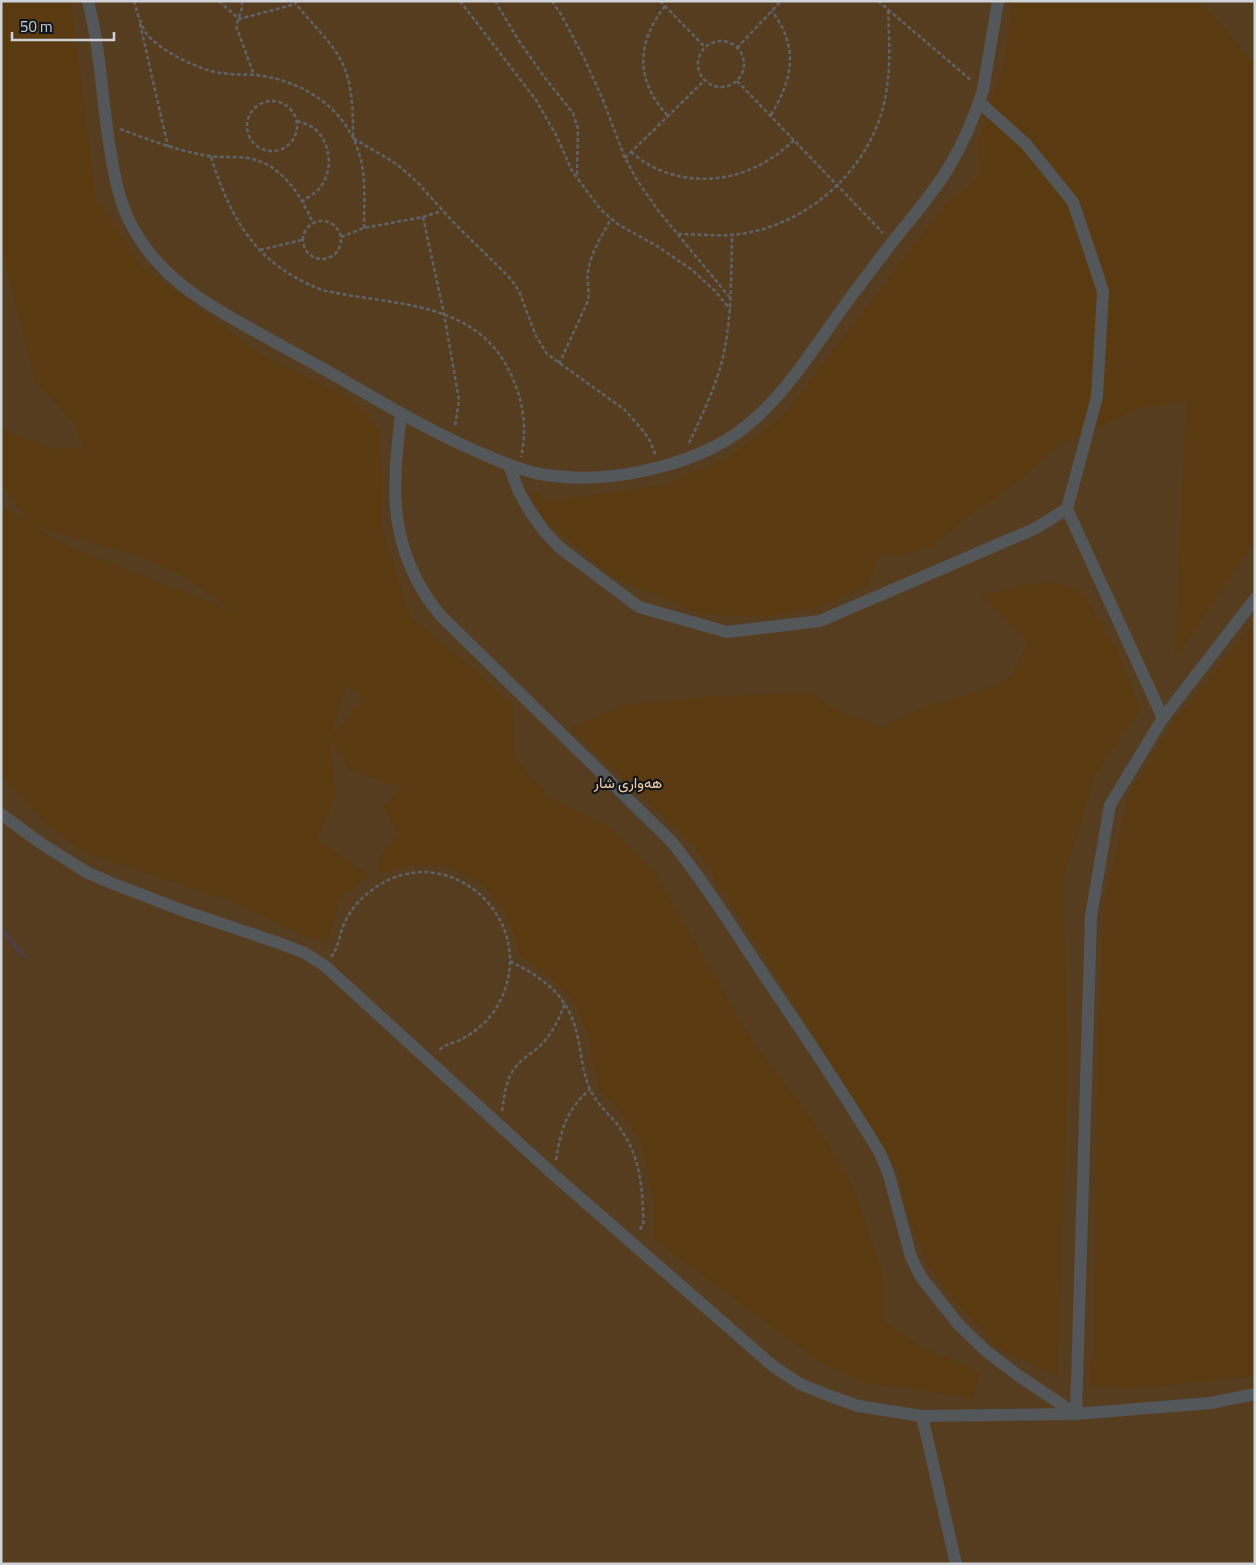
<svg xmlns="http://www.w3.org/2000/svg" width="1256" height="1565" font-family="'Titillium Web',Vazirmatn,sans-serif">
<rect width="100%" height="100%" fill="#191f26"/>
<!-- green -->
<path fill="#573d20" d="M1,1h1254v1563h-1254z"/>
<!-- forest -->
<path fill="#5a3a11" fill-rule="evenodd" d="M1,1h70l25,196 47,71 124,90 85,41 28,32 2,98 29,88 58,48 44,41 2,52 36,41 58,27 44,44 99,170 67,89 34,57 30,88 1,47 36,25 60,27 -7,26 -52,-9 -54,-7 -49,-22 -164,-122 -1,-37 -12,-61 -28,-39 -14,-13 -11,-54 -12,-31 -22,-23 -35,-26 -5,-22 -11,-23 -17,-23 -40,-21 -33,-1 -36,8 1,-13 19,-26 -14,-28 19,-19 -53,-17 -18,-31 -1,2 6,55 -19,44 52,35 -29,24 -12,43 -23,-6 -76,-36 -146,-48 -35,-26 -44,-47 -3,-10v-263l28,16 -28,-39v-60l8,10 45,16h29l-9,-27 -38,-39 -35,-136zM32,525l112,33 33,14 59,40 -163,-63zM347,684l16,15 -32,38v-1z
M1013,1h187l15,16 40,48v476l-80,119 11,-258 -45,5 -83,39 -44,39 -48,33 -33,28 -36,11 -17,-3 -12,32 -56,23 -48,8 -63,-3 -88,-37 -69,-58 -15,-26h8l14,8 113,-16 66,-28 52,-40 166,-216 14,-9 18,-18 -1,-34 26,-84z
M1044,582l36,6 36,60 25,61 -45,65 -33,105 5,187 -10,310 -58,-27 -48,-51 -25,-35 -22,-57 -7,-36 -203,-323 -125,-119 55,-23 70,-7 119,-6 18,17 50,18 41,-19 55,-16 33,-15 17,-35 -48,-47z
M1255,621v755l-125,13 -39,-3 -1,-13 3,-21 2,-106 3,-209 6,-132 24,-109 42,-69z"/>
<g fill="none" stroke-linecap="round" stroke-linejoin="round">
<!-- stream -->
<path stroke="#4f3f41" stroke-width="4.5" d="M1,928l23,28"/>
<!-- path -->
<path stroke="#5e6369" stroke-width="2.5" stroke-dasharray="4 2.5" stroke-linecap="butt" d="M134,1c3,11 6,22 12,32 12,16 46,33 65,38 15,4 30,3 45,4 49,6 93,35 105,85 5,22 3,45 3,68
M219,1l20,18 57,-15
M242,1v7l-6,18 18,49
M294,1c13,18 30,33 42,51 17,25 17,56 17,86l42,25 11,9 10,9 39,43 56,55 8,12 17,45 11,18 78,56 19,22 6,9 6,15
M460,1l76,99 20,35 16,36 29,39 18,15 38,21 34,23 24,22 15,18
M495,1l24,40 26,37 28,35 5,16 -1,48
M552,1l10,15 22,42 19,42 22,58 12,22 20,29 74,90
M660,1l45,46
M878,1l94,80
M665,6c-29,38 -30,74 3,110
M140,24l28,123
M698 64a23 23 0 1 1 46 0a23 23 0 1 1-46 0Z
M737,48l44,-47
M737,81l146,152
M247 126a25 25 0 1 1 50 0a25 25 0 1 1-50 0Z
M771,115c22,-37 28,-67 1,-104
M297,121c6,2 13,4 18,8 17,15 18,44 4,60 -5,5 -11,8 -16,12
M120,129c30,11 58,22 89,27 12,2 25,0 38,2 34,5 53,36 66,65
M631,152c39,34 96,35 139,7 9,-5 17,-13 25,-19
M211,157c21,65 45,107 111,133 73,17 157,8 191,89 11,26 14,50 8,78
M625,158l80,-78
M423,217l21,97 15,86 -4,27
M303 240a19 19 0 1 1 38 0a19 19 0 1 1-38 0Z
M678,234c18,0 36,2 54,1 75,-7 142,-67 154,-142 5,-28 3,-56 2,-84
M341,237l23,-9 59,-11 19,-6
M260,250l42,-10
M559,364l28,-61c4,-11 -1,-21 1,-32 3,-18 14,-36 23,-52
M689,443c12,-26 26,-54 33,-82 10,-41 9,-84 10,-126
M331,957c7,-9 8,-18 11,-28 6,-16 16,-29 30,-39 74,-56 171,30 127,113 -8,16 -24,30 -41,38 -8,3 -14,4 -20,10
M510,961c19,10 39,21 52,39 21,29 15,56 27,87 7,18 24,29 34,46 15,22 19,50 20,77 0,4 1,11 0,15 -1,2 -3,4 -5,6
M502,1111c2,-13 3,-26 9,-37 6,-12 18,-19 28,-27 13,-13 19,-26 26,-43
M556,1160c5,-31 10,-49 34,-71"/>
<!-- minor -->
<path stroke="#54575a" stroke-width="12" d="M88,1c13,50 14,103 23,154 4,24 9,49 21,71 27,51 72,77 121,104 25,14 51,28 76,42 49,28 98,58 149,80 19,8 37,16 57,21 40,8 82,5 121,-5 37,-9 73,-25 101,-51 38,-35 65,-82 96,-123 16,-21 32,-43 49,-64 17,-21 35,-42 48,-65 14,-23 25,-50 33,-75l15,-89
M401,413c-7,66 -14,118 22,178 5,9 12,17 18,25l230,225c34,42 63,89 93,134 40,59 80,118 116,178l9,22 22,82 10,20 38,48 27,26 33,25 57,38
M509,465l10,27 11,19 14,20 15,16 80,60 88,25 93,-11 214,-92 33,-20 30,-112 6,-106 -30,-89 -47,-58 -47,-42
M1067,509l96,209
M1,814l41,30 46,29 26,11 70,27 92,31 29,11 20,13 229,209 219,191 27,18 30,12 28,10 64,10 154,-2 135,-11 44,-9
M1076,1414l15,-498 19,-111 53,-87 92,-119
M922,1416l34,148"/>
</g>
<g text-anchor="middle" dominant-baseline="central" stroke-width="4.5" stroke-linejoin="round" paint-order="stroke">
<!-- park labels -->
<g font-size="15" fill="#f8d0a6" stroke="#11161c">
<text x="628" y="782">هەواری شار</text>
</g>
</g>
<!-- border -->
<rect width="1256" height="1565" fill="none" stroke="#cfd3d8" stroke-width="5"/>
<!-- scale -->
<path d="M12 32v8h102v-8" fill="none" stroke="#cfd3d8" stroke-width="2.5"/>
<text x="20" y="32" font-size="15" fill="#cfd3d8" stroke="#11161c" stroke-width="4" paint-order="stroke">50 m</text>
</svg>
